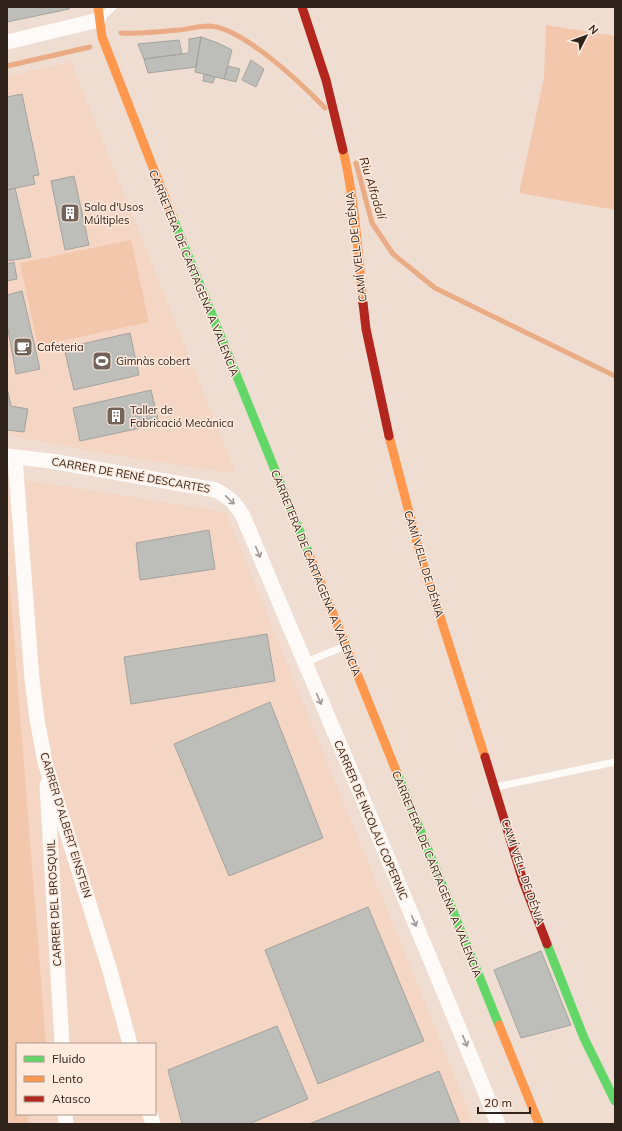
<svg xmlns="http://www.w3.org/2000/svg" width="622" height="1131" font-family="Mulish,sans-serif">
<rect width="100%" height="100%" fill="#efddd2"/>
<!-- built -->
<path fill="#f5d6c4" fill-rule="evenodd" d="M71,62l165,412 -146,-23 -83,-16v-359z
M7,477l219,35 248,612h-467zM17,1044h138v70h-138z"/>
<!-- green -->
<path fill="#f3c7ac" d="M546,25l69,11v174l-96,-17 25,-115z
M131,240l18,82 -111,24 -18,-83z
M7,574h2l37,470h-29v70h11l1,10h-22z"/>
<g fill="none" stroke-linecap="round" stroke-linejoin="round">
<!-- stream -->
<path stroke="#e9ac84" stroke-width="5" d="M121,33c20,1 38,-1 58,-3 10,-1 20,-4 30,-4 33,1 93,58 116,82
M7,66l83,-19
M356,163l16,60 21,31 42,34 180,88"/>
</g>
<!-- building -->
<path fill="#bdbdb9" stroke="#a3a39f" d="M7,7h64l-2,2 -62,13z
M201,37l-5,30 -48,6 -4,-14 45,-6v-14z
M201,37l17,6 14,7 -8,29 -29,-7z
M179,40l3,14 -38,5 -6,-15z
M251,60l13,9 -8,18 -14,-7z
M228,66l12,3 -4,13 -12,-3z
M204,74l11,3 -2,6 -10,-2z
M22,94l17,81 -6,1 2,8 -28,6v-93z
M74,176l15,69 -24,5 -14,-69z
M15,188l16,69 -24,4v-71z
M14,262l3,17 -10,2v-17z
M22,291l18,78 -24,5 -9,-50v-29z
M130,333l9,42 -65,15 -10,-42z
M7,388l4,18 17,3 -4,23 -17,-2z
M151,390l8,34 -79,17 -7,-33z
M209,530l6,39 -75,11 -4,-37z
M267,634l8,47 -144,23 -7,-47z
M270,702l53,136 -94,38 -55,-132z
M368,907l56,134 -106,43 -53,-134z
M541,951l30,74 -50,13 -27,-68z
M277,1026l31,73 -59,25h-67l-14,-54z
M439,1071l21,53h-151z"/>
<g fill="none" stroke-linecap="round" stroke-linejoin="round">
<!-- lane -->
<path stroke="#fdfaf8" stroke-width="7" d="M102,17l11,-10
M304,663l41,-17
M496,787l119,-25"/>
<!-- street -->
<path stroke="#fdfaf8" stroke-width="15" d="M7,42l92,-22
M7,456l44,5 165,29c14,8 19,13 27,26 85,203 173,404 255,608
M15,458l17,221 5,40 8,43 65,209 20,73
M47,785l15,259
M65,1114l1,10
M150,1114l3,10"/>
<!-- fast -->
<path stroke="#63d668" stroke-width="9" d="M172,216l137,338
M397,773l102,252
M547,944l37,94 31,63"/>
<!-- slow -->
<path stroke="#ff974d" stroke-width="9" d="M98,7l4,30 70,179
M343,150c12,50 15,103 20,153
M389,436l31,118 65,203
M309,554l88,219
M499,1025l40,99"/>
<!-- jam -->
<path stroke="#b3261e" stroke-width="9" d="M302,7l24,73 17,70
M363,303l3,26 23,107
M485,757l38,124 24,63"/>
</g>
<!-- one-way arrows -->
<defs><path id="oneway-shaft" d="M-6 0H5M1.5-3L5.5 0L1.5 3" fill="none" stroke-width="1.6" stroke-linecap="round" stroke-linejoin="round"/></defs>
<g stroke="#a09995">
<use href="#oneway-shaft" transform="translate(230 500) rotate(44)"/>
<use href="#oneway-shaft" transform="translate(258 552) rotate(67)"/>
<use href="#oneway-shaft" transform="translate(319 699) rotate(67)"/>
<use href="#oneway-shaft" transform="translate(414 921) rotate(67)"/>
<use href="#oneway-shaft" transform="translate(465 1041) rotate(68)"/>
</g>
<!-- icons -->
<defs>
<g id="building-square" transform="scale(1)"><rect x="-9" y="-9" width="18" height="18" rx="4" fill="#72645b" stroke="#ffeadd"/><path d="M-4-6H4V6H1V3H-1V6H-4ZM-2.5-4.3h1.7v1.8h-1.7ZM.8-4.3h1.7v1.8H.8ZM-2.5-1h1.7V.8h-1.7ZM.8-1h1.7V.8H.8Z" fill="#fff"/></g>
<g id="cafe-square" transform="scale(1)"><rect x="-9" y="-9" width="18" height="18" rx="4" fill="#72645b" stroke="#ffeadd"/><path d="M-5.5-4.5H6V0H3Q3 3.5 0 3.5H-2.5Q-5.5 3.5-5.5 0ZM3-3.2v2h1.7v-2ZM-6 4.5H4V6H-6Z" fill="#fff"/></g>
<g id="stadium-square" transform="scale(1)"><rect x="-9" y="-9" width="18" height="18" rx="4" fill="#72645b" stroke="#ffeadd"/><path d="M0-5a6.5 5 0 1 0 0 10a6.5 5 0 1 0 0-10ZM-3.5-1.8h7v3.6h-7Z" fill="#fff"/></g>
</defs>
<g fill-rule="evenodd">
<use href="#building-square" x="70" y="213"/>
<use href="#cafe-square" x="23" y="347"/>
<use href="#stadium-square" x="102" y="361"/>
<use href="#building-square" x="116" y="416"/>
</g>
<g text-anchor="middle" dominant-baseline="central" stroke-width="3" stroke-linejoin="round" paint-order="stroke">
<!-- poi labels -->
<g font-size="11" fill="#2f231b" stroke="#ffeadd" text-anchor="start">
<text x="84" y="207">Sala d'Usos<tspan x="84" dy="13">Múltiples</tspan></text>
<text x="37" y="347">Cafeteria</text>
<text x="116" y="361">Gimnàs cobert</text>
<text x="130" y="410">Taller de<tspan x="130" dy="13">Fabricació Mecànica</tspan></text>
</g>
<!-- street labels -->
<g font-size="11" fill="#2f231b" stroke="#ffeadd">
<text transform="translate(356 247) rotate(-97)">CAMÍ VELL DE DÉNIA</text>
<text transform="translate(194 273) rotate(68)">CARRETERA DE CARTAGENA A VALENCIA</text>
<text transform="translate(131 475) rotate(10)">CARRER DE RENÉ DESCARTES</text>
<text transform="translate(424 564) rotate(73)">CAMÍ VELL DE DÉNIA</text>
<text transform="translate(316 573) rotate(68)">CARRETERA DE CARTAGENA A VALENCIA</text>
<text transform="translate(371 820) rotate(67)">CARRER DE NICOLAU COPERNIC</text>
<text transform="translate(66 825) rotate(73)">CARRER D'ALBERT EINSTEIN</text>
<text transform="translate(523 872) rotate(71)">CAMÍ VELL DE DÉNIA</text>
<text transform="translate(437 874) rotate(68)">CARRETERA DE CARTAGENA A VALENCIA</text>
<text transform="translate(54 903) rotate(-93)">CARRER DEL BROSQUIL</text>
</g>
<!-- water labels -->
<g font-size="12" font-style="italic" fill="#45260f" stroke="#ffeadd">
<text transform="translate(373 188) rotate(73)">Riu Alfadalí</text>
</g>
</g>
<!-- border -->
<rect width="622" height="1131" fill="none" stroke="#2f231b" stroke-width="16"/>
<!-- legend -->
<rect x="16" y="1043" width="140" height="72" fill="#ffeadd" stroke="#ac9a8f"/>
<rect x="24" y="1056" width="20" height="6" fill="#63d668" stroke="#ac9a8f"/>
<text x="52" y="1063" font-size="12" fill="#2f231b">Fluido</text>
<rect x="24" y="1076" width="20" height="6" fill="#ff974d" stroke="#ac9a8f"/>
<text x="52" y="1083" font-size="12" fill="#2f231b">Lento</text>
<rect x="24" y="1096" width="20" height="6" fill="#b3261e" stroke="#ac9a8f"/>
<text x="52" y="1103" font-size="12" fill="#2f231b">Atasco</text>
<!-- north arrow -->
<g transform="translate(586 36) rotate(48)" stroke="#ffeadd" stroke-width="3" paint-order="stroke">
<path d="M0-3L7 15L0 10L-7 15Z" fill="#2f231b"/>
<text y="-6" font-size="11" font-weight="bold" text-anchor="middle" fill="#2f231b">N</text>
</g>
<!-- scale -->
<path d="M478 1107v6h52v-6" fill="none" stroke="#2f231b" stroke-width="2"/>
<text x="484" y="1107" font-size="12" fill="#2f231b" stroke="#ffeadd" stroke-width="3" paint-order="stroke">20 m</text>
</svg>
